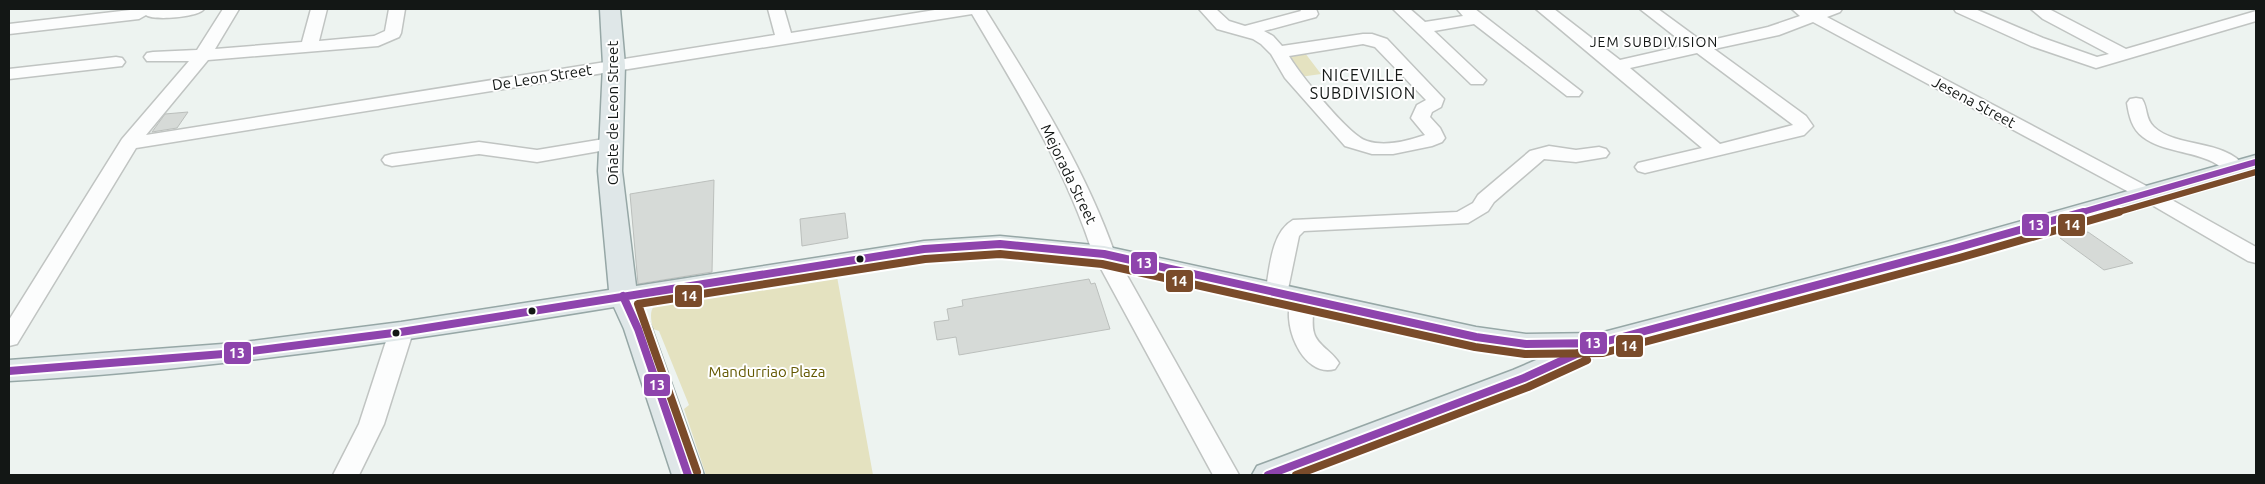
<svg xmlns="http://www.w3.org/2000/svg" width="2265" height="484" font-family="Ubuntu,sans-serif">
<rect width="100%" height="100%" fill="#edf3f0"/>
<!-- green -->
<path fill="#e4e2c0" d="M1305,53l16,21 -21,3 -15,-21z
M836,271l37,204h-167l-22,-66 5,-4 -30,-74 -6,-2c-4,-17 -3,-24 13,-31z"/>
<!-- building -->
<path fill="#d6dad7" stroke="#bbbfbc" d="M188,112l-11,16 -25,4 13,-18z
M714,180l-2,92 -74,12 -8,-90z
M845,213l3,25 -46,8 -2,-27z
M2088,232l45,31 -29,7 -44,-32z
M1089,279l2,5 4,-1 15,46 -151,26 -3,-18 -19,3 -3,-18 15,-2 -2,-11 16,-3 -1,-6z"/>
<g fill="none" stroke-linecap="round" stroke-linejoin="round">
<!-- minor casing -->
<g stroke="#c0c4c2" stroke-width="3">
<path id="minor" d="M139,9h65c-5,8 -50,12 -58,6l-7,4 -130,15v-10z
M223,9h16l-24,40 87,-7 9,-33h16l-8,32 55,-5 11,-5 4,-22h16l-4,24 -2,4 -21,9 -170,14 -62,75 629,-100 -7,-26h16l7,24 150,-24h44c49,79 99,157 130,245l124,221h-26l-120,-221c-28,-87 -75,-162 -121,-240l-836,134 -119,196 -8,2v-26l113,-181 67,-78h-42l-3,-4 3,-4 6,-1 44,-2z
M1199,9h17l13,12 16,5 56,-15 -1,-2h16l2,5 -2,3 -52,14 9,5 9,10 81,-12h9l15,5 57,60 -3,8 -9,5 -2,5 10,11 5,10 -3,4 -10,4 -39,8h-21l-27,-8 -60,-68 -14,-24 -10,-10 -8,-5 -36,-10zM1363,44l12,3 51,53 -9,5 -6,13 14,17c-17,6 -40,12 -58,6 -18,-5 -68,-68 -78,-85z
M1393,9h17l15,13 38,-6 -6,-7h18l107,83 -3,4h-12l-93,-72 -40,7 52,49 -3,4h-12z
M1536,9h18l66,51 66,-15 -46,-36h18l45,33 65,-15 32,-11 -8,-7h50l-2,3 -13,5 327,173 102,57v16l-8,-2 -108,-63 -327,-176 -34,13 -65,14 92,67 7,10 -9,9 -159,38 -7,-2 -3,-4 3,-4 64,-15zM1697,53l95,71 1,1 -73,19 -90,-76z
M1954,9h21l68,29 54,19 12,-3 -66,-35 -12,-10h18l77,40 130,-38v10l-160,47 -65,-22 -75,-34z
M116,57l6,1 3,4 -3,4 -113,13v-10z
M2136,98l6,1c6,9 3,20 12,28 22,21 71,12 91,40l-3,4c-12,3 -19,-3 -29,-9 -21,-11 -50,-10 -70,-25 -11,-8 -14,-21 -16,-34l3,-4z
M610,138l7,2 3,4 -3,4 -80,14 -58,-8 -87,12 -7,-2 -3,-4 3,-4 7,-2 87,-12 58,8z
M1549,146l27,4 23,-3 7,2 3,4 -3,4 -30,5 -32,-3 -50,43 -6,9 -20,12 -164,8 -5,5 -12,58 -3,5 -8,2 -8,-2 -3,-5c5,-23 5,-61 28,-74l164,-8 16,-9 5,-8 52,-44z
M1302,292l8,2c7,11 0,26 4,39 3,12 19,19 25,30l-4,6c-33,10 -57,-50 -41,-75z
M401,324l8,2 4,6 -29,92 -25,51h-26l26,-51 30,-92 4,-6z"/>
</g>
<!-- major casing -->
<g stroke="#96a7a6" stroke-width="3">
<path id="major" d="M600,9h20l5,56 -3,106 14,115 288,-45 76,-5 104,10 372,81 50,7 74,-1 347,-91 309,-87v15l-291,84 -356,96 -74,36 -233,89h-50l5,-9 256,-96 37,-16h-24l-50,-7 -372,-85 -104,-10 -76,5 -284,46 12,26 52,146h-32l-48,-146 -10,-22c-201,33 -402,63 -605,74v-21l227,-17 165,-21 208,-32 -11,-119 5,-106z"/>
</g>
<!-- minor -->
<use href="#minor" fill="#fcfdfd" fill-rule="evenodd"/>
<!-- major -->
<use href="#major" fill="#dfe7e8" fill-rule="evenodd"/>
<!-- bus-1-far1 casing -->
<g stroke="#fff" stroke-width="9">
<path id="bus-1-far1" d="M2079,213l177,-51"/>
</g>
<!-- bus-1 casing -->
<g stroke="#fff" stroke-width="12">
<path id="bus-1" d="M623,296l15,33 50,146
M9,371l227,-18 165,-21 523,-83 76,-5 104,10 372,83 50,7 74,-1 356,-95 127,-36
M1268,475l256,-97 59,-27"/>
</g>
<!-- bus-2-far1 casing -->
<g stroke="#fff" stroke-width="9">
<path id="bus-2-far1" d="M2115,213l141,-41"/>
</g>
<!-- bus-2 casing -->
<g stroke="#fff" stroke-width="12">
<path id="bus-2" d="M697,472l-59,-168 287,-45 75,-5 102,10 373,83 50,7 78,-1 356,-95 160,-46
M1296,475l232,-88 59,-27"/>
</g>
<!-- bus-1-far1 -->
<use href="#bus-1-far1" stroke="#8e44ad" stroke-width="6"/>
<!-- bus-1 -->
<use href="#bus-1" stroke="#8e44ad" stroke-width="8"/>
<!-- bus-2-far1 -->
<use href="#bus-2-far1" stroke="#7a4b2a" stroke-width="6"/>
<!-- bus-2 -->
<use href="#bus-2" stroke="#7a4b2a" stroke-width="8"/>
</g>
<!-- markers -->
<g fill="#131715" stroke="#fff" stroke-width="2">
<circle cx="860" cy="259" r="4.5"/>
<circle cx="532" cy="311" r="4.5"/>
<circle cx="396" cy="333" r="4.5"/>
</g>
<g text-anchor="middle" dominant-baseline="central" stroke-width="4" stroke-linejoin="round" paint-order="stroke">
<!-- far-neighbourhood labels -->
<g font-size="14" letter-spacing="1" fill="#131715" stroke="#fff">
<text x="1654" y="42">JEM SUBDIVISION</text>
</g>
<!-- street labels -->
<g font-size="15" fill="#131715" stroke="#fff">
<text transform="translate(542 77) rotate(-9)">De Leon Street</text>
<text transform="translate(1974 102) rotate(28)">Jesena Street</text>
<text transform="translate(612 113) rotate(-90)">Oñate de Leon Street</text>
<text transform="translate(1069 174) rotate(64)">Mejorada Street</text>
</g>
<!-- park labels -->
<g font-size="15" fill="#635800" stroke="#fff">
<text x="767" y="371">Mandurriao Plaza</text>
</g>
<!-- neighbourhood labels -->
<g font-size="16" letter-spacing="1" fill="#131715" stroke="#fff">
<text x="1363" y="75">NICEVILLE<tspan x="1363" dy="18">SUBDIVISION</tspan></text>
</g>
</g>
<g stroke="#fff" stroke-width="2">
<rect x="2021" y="213" width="29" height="24" rx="5" fill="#8e44ad"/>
<rect x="2057" y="213" width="29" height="24" rx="5" fill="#7a4b2a"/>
<rect x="1130" y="251" width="28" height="24" rx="5" fill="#8e44ad"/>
<rect x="1165" y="269" width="29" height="24" rx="5" fill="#7a4b2a"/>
<rect x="674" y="284" width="29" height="24" rx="5" fill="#7a4b2a"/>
<rect x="1579" y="331" width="29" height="24" rx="5" fill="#8e44ad"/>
<rect x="1615" y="334" width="29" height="24" rx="5" fill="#7a4b2a"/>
<rect x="223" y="341" width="29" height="24" rx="5" fill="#8e44ad"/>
<rect x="643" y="373" width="28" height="24" rx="5" fill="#8e44ad"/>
</g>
<g font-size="14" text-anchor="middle" font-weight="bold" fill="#fff">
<text x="2036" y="230">13</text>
<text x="2072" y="230">14</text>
<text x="1144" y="268">13</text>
<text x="1179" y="286">14</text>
<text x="689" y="301">14</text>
<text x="1593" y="348">13</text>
<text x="1629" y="351">14</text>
<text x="237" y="358">13</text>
<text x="657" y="390">13</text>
</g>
<!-- border -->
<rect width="2265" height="484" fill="none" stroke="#131715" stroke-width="20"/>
</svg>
